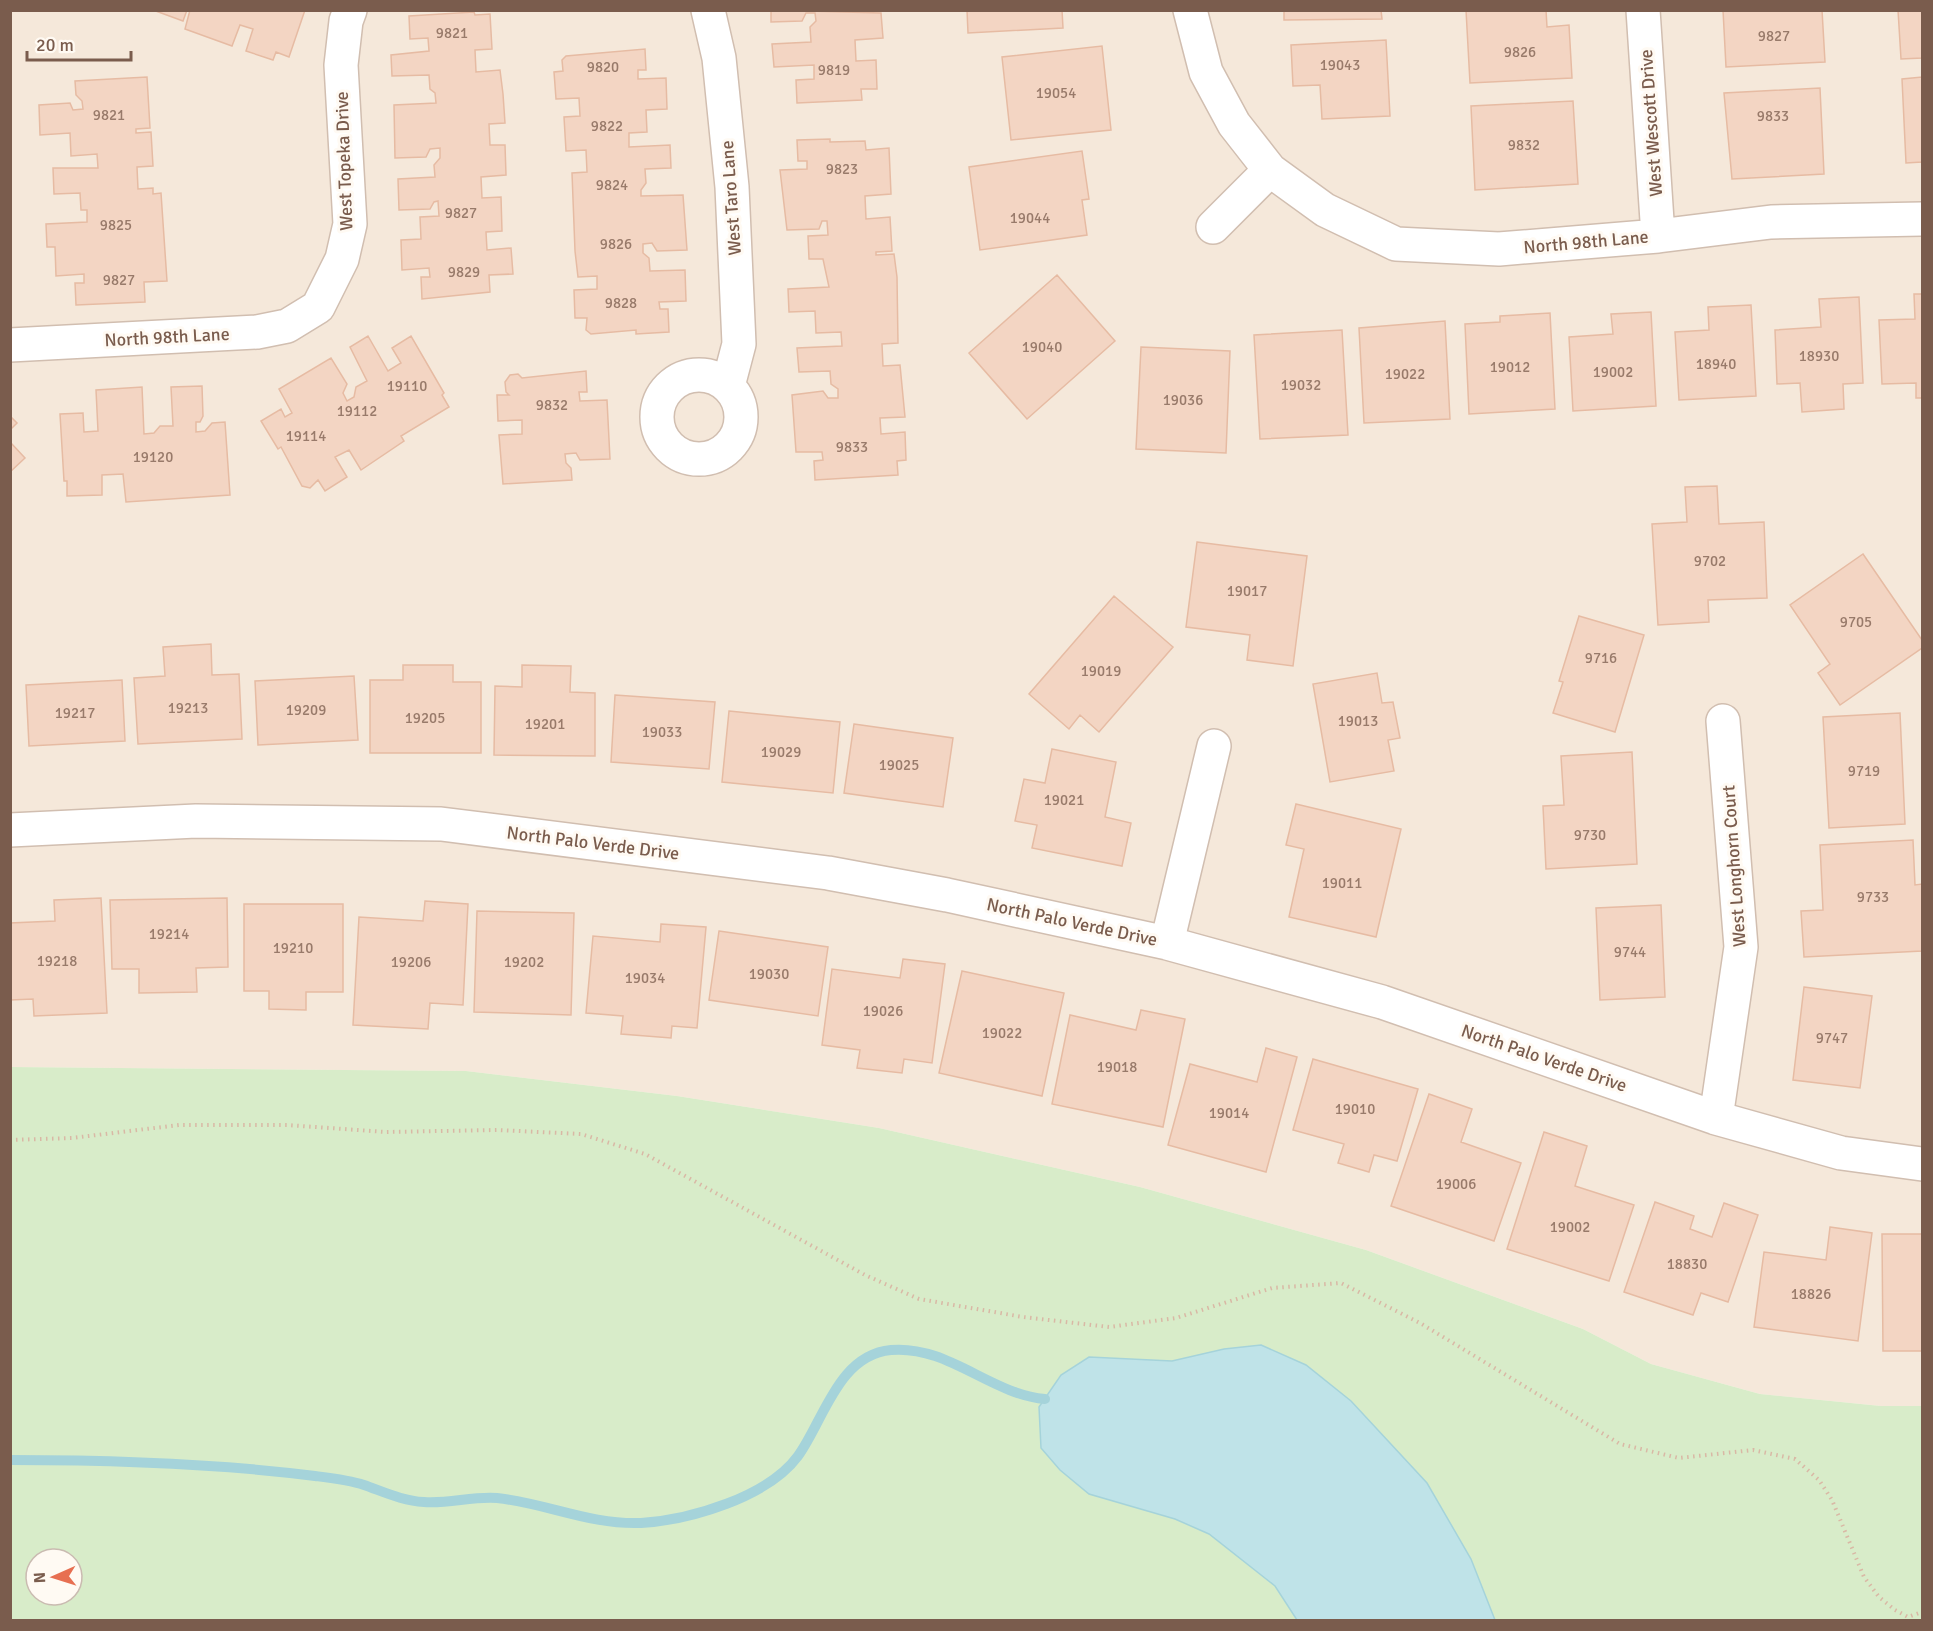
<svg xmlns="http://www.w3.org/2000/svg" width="1933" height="1631" font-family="Signika,sans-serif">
<rect width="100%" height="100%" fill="#fdf6ec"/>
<!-- residential -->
<path fill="#f5e8da" d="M11,11h1911v1395h-41l-121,-12 -109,-30 -68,-35 -217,-79 -226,-63 -261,-59 -202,-32 -211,-25 -455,-4z"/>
<!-- green -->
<path fill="#d8ecc9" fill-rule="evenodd" d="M11,1067l455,4 211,25 202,32 261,59 226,63 217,79 68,35 109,30 121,12h41v214h-1911zM36,1559h36v36h-36z"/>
<!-- water -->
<path fill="#bfe3e8" stroke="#a5d3da" stroke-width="1.5" d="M1261,1345l45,20 45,36 76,82 44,76 24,61h-198l-22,-34 -66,-52 -34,-15 -86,-25 -29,-24 -19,-22 -2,-41 22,-32 28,-18 83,4 52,-12z"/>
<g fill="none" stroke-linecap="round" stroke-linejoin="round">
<!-- stream -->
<path stroke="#a5d3da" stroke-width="10" d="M10,1460c102,0 204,3 305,16 16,2 34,4 49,9 20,7 39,16 60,17 24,2 49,-6 73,-4 49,5 93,27 144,25 49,-3 127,-26 157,-67 26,-36 40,-101 93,-106 57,-5 99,44 154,49"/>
</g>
<!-- building -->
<path fill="#f3d5c3" stroke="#e6bba3" stroke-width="1.5" d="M153,10h34l-4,11z
M190,10h115l-16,47 -13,-5 -3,8 -27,-9 7,-22 -13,-4 -8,21 -47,-17z
M771,10l110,3 2,25 -28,2 1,21 20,-1 1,29h-16l1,11 -65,3 -1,-23 18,-1v-14l-40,2 -2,-23 39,-2 -1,-15 6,-6 -1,-8h-9l-4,8 -31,1z
M967,10h95l1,18 -95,5z
M1284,10h97l1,9 -98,1z
M1466,10h80l1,17 22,-2 3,53 -102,5z
M1723,10h99l3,52 -99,5z
M1898,10h24v48l-21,1z
M474,12l1,3 15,-1 2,35 -17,1 1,22 24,-2 3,24 2,29 -16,1 1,21h15l1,30 -25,2 1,21 19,-1 1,34 -16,1 1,18 24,-2 2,26 -24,1 1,17 -68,7 -1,-22h9l-1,-9 -27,2 -1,-30 20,-1 -1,-22 19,-1 -1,-15 -4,1 -4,7 -31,1 -1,-31 37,-2 -1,-12 6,-7v-10l-10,1 -4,8 -31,1 -1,-53 42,-2 -1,-10 -5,-4 -1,-14 -37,1 -1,-21 38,-4 -1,-13 -18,1 -1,-23z
M1386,40l4,76 -68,3 -2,-34 -27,1 -2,-41z
M1102,46l9,84 -100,10 -9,-83z
M645,49l1,21h-8v9l28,-1 1,31 -21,1 1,22 -18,1v14l41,-2 1,23 -26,1 1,14 -5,7v6l42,-1 4,55 -30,1 -5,-8 -9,1v9l6,5 1,13 35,-1 1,31 -27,1 1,7h8l1,23 -33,2v-4l-45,4 -5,-4 1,-12h-12l-1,-28 23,-1v-13l-19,1 -3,-26 -3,-78 15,-1 -1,-22 -20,1 -2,-34 16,-1 -1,-18 -23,1 -2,-27 9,-1 -1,-11 4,-4z
M147,77l3,51 -14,1v4l15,-1 2,34 -16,1 1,22 15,-1v6l8,-1 6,88 -23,1 1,20 -69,3 -1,-22h9v-9l-28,2 -1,-29h-8l-1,-23 41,-2v-12h-6l-1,-17 -26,1 -1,-26h45l-1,-14 -26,2 -1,-23 -30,2 -1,-30 31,-2 3,7 10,-1 -1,-8 -6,-6 -1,-14z
M1922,77v85l-16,1 -4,-84z
M1820,88l4,86 -92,5 -8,-86z
M1573,101l5,83 -103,6 -4,-84z
M830,139v3l35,-1 1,9 23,-2 2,46 -26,2 1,23 24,-2 2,34 -16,1v3l18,-1 3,23 1,66 -16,1 1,22 17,-1 5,52 -25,1 1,16 24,-2 1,28 -9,1 1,14 -83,5 -1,-19 9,-1 -1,-8h-26l-4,-57 31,-4 5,7h10v-9l-7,-5 -1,-13 -31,1 -2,-24 45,-2 -1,-14 -25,1 -1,-22 -26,1 -1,-23 41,-2 -6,-28h-14l-1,-23 20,-1 -1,-14h-5l-3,8 -32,1 -7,-60 27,-1v-8h-9l-1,-21z
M1082,151l7,48 -7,1 5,35 -107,15 -11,-83z
M1057,275l58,66 -88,78 -58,-66z
M1914,294h8v104h-6v-15l-34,1 -3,-64 36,-1z
M1859,297l4,86 -20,1 1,25 -42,3 -2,-29 -23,1 -2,-54 46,-3 -2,-28z
M1751,305l5,91 -77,4 -4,-68 34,-2 -1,-23z
M1651,312l5,94 -83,5 -4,-74 44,-3 -2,-20z
M1550,313l5,96 -86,5 -4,-90 35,-2v-6z
M1445,321l5,98 -86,4 -5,-95z
M1342,330l6,105 -88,4 -6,-104z
M368,336l20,35 13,-8 -9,-15 19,-12 33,57 -2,2 7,12 -48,29 3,5 -43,29 -12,-20 -14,7 12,20 -22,14 -7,-11 -8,8 -8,-2 -21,-39 -3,2 -17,-28 20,-12 4,8 7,-4 -13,-24 52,-31 16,26 -4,9 4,8 7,-4 2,-10 11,-6 -17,-34z
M1141,347l89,4 -4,102 -90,-4z
M586,371l1,21h-8l1,9 27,-1 3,59 -30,1 -4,-7 -11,1 1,9 5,5 1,12 -69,4 -4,-49 23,-1v-14l-24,1 -1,-26h12l-3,-3 -1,-10 5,-7 8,-1 4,4z
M202,386l1,30 -3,6h-4v10l9,-1 7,-8 13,-1 5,73 -104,7 -3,-28 -21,1v20l-35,1v-15h-3l-4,-67 23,-1 1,19 14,-1 -2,-41 46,-3 2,47 10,-1 6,-7h13l-2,-39z
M10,416l7,7 -7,7z
M11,443l14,15 -15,14v-28z
M1717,486l2,38 45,-2 3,76 -59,2 1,22 -51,3 -6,-101 35,-2 -2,-35z
M1197,542l110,14 -14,110 -46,-6 3,-25 -64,-8z
M1863,554l59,86v8l-82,57 -22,-32 12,-9 -40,-59z
M1114,596l59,51 -74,85 -19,-17 -11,14 -40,-35z
M1579,616l65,19 -29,97 -62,-19 10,-31 -4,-1z
M211,644l1,31 27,-1 3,65 -104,5 -4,-66 31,-2 -2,-29z
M403,665h50v17h28v71h-111v-73h33z
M522,665l49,1 -1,26 25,1v63l-101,-1 1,-69 27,1z
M1377,673l5,30 11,-1 7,36 -12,2 6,31 -64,11 -17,-98z
M354,676l4,64 -100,5 -3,-64z
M122,680l3,61 -96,5 -3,-61z
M615,695l100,7 -6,67 -98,-7z
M729,711l111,11 -7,71 -111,-11z
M1900,713l5,111 -76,4 -6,-111z
M854,724l99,14 -10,69 -99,-14z
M1052,749l64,13 -11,55 26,6 -9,43 -90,-18 5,-23 -22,-4 9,-42 21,4z
M1632,752l5,112 -91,5 -3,-63 21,-1 -3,-49z
M1296,804l105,25 -25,108 -87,-20 15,-68 -18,-4z
M1913,840l2,45 7,-1v67l-118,6 -3,-46 22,-1 -3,-65z
M101,898l6,115 -73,3 -1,-17 -23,1v-77l45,-2 -1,-21z
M227,898l1,69 -32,1 1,24 -58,1v-24h-27l-2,-69z
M425,901l43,3 -5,101 -33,-2 -2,26 -75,-4 6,-108 64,4z
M244,904h99v88h-37v18l-37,-1v-18h-25z
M1661,905l4,92 -65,3 -4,-92z
M477,911l97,2 -3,102 -97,-3z
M661,924l45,3 -9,101 -25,-2 -1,12 -50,-4 2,-18 -37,-3 7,-77 67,6z
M719,931l109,16 -10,69 -109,-16z
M903,959l42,5 -13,99 -28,-4 -2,14 -45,-5 3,-18 -38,-5 10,-76 68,9z
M962,971l102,22 -22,103 -103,-23z
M1804,987l68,9 -12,92 -67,-8z
M1141,1010l44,9 -22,108 -111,-23 18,-89 66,15z
M1266,1048l31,9 -31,115 -98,-27 22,-81 67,18z
M1313,1059l105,30 -21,72 -23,-6 -5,17 -31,-9 6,-19 -51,-14z
M1429,1094l43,15 -11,33 60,21 -27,78 -103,-35z
M1544,1132l43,14 -12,40 59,19 -25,76 -102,-32z
M1655,1202l39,14 -4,13 22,8 12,-34 34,12 -30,87 -27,-9 -8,22 -69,-23z
M1830,1227l42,6 -14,108 -104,-14 10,-75 62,8z
M1882,1234h40v117h-39z"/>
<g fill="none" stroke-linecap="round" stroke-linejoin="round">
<!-- street casing -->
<g stroke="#d1beb0" stroke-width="36">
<path id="street" d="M708,10l11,48 13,129 7,157 -11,42
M1190,10l16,62 28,52 36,46 55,40 71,34 103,5 159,-13 113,-14 151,-3
M1643,10l15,226
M1213,227l57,-57
M10,345l247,-13 30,-6 31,-19 24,-48 8,-35 -9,-159 5,-44 4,-11
M657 417a42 42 0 1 1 84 0a42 42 0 1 1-84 0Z
M10,830l186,-9 245,3 387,49 119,22 220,48 215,59 334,116 125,35 81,11
M1167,943l47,-197
M1716,1118l25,-171 -18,-226"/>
</g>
<!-- path -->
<path stroke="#d9b8a5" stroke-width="4" stroke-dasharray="1.5 4.5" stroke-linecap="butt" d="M10,1140l62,-2 107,-13h108l99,7 111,-2 84,4 64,20 220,121 54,24 104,18 86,10 67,-9 96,-30 69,-5 79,40 200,121 59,14 74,-8 42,9 24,21 13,20 32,77 15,20 16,13 13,7 14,-5"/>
<!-- street -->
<use href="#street" stroke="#fff" stroke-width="33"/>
</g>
<g text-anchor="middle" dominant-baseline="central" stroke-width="6" stroke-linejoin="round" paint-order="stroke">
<!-- number labels -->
<g font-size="15" fill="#987a6a">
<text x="452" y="33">9821</text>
<text x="1774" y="36">9827</text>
<text x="1520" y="52">9826</text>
<text x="1340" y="65">19043</text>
<text x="603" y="67">9820</text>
<text x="834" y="70">9819</text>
<text x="1056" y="93">19054</text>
<text x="109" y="115">9821</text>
<text x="1773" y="116">9833</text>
<text x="607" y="126">9822</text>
<text x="1524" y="145">9832</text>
<text x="842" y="169">9823</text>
<text x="612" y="185">9824</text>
<text x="461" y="213">9827</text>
<text x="1030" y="218">19044</text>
<text x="116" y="225">9825</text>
<text x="616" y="244">9826</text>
<text x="464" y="272">9829</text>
<text x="119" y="280">9827</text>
<text x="621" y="303">9828</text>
<text x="1042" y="347">19040</text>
<text x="1819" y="356">18930</text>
<text x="1716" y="364">18940</text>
<text x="1510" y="367">19012</text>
<text x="1613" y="372">19002</text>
<text x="1405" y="374">19022</text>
<text x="1301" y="385">19032</text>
<text x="407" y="386">19110</text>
<text x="1183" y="400">19036</text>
<text x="552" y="405">9832</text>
<text x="357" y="411">19112</text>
<text x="306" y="436">19114</text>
<text x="852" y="447">9833</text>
<text x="153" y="457">19120</text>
<text x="1710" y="561">9702</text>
<text x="1247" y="591">19017</text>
<text x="1856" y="622">9705</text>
<text x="1601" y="658">9716</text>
<text x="1101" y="671">19019</text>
<text x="188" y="708">19213</text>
<text x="306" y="710">19209</text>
<text x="75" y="713">19217</text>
<text x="425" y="718">19205</text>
<text x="1358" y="721">19013</text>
<text x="545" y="724">19201</text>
<text x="662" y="732">19033</text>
<text x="781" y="752">19029</text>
<text x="899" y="765">19025</text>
<text x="1864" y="771">9719</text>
<text x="1064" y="800">19021</text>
<text x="1590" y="835">9730</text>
<text x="1342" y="883">19011</text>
<text x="1873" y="897">9733</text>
<text x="169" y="934">19214</text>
<text x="293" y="948">19210</text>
<text x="1630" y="952">9744</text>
<text x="57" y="961">19218</text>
<text x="411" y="962">19206</text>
<text x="524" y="962">19202</text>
<text x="769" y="974">19030</text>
<text x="645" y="978">19034</text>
<text x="883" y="1011">19026</text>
<text x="1002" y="1033">19022</text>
<text x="1832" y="1038">9747</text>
<text x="1117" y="1067">19018</text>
<text x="1355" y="1109">19010</text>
<text x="1229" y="1113">19014</text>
<text x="1456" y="1184">19006</text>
<text x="1570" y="1227">19002</text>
<text x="1687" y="1264">18830</text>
<text x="1811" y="1294">18826</text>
</g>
<!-- street labels -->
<g font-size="18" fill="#7a5c4d" stroke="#fffaf3">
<text transform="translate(1651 123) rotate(-94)">West Wescott Drive</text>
<text transform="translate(344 161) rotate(-92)">West Topeka Drive</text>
<text transform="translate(731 198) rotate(-94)">West Taro Lane</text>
<text transform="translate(1586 242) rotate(-5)">North 98th Lane</text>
<text transform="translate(167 337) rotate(-3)">North 98th Lane</text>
<text transform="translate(593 843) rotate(7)">North Palo Verde Drive</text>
<text transform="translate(1734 866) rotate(-94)">West Longhorn Court</text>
<text transform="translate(1072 922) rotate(12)">North Palo Verde Drive</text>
<text transform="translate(1544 1058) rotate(19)">North Palo Verde Drive</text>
</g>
</g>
<!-- border -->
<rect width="1933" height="1631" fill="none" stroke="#7a5c4d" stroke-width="24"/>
<!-- north arrow -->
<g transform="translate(54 1577) rotate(267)"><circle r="28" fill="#fffaf3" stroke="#cabbb1" stroke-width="1.5"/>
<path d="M0-4.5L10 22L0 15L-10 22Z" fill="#e76f51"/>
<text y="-9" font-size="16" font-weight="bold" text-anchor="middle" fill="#7a5c4d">N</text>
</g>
<!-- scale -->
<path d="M27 51v9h104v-9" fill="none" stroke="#7a5c4d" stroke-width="3"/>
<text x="36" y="51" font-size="18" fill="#7a5c4d" stroke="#fffaf3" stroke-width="4.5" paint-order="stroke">20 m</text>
</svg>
